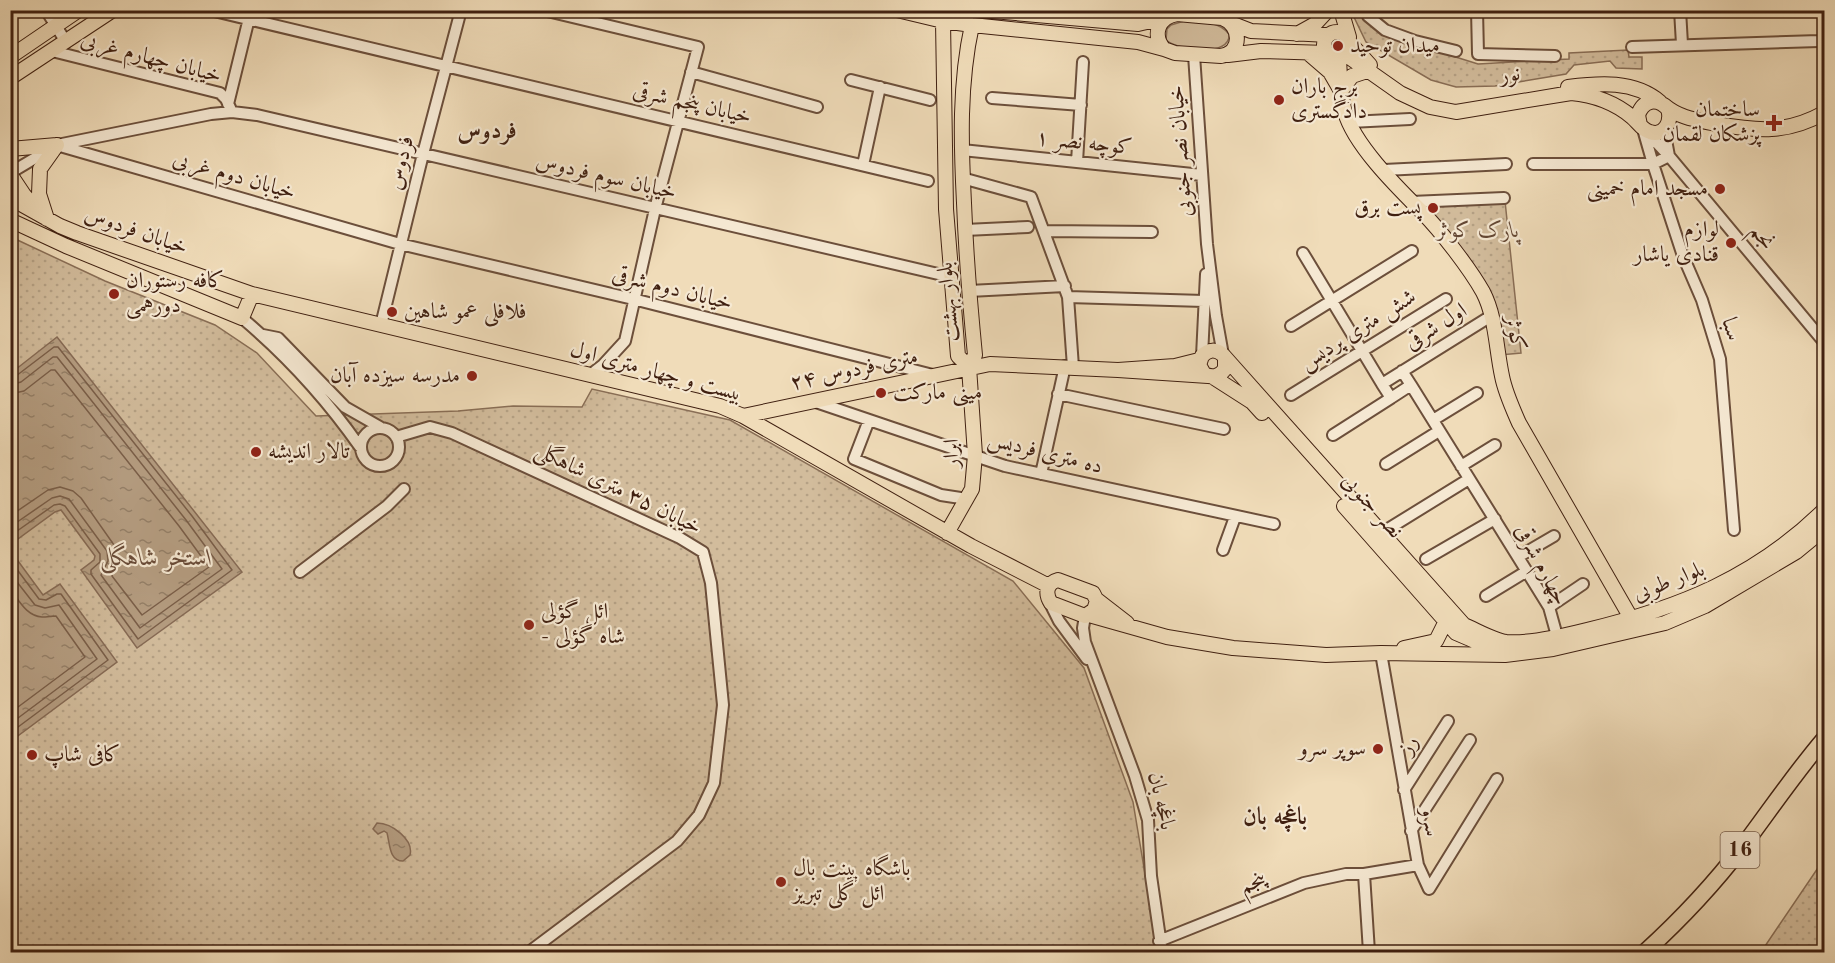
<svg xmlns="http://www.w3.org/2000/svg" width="1835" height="963" font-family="'Old Standard TT',Amiri,serif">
<defs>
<pattern id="park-dots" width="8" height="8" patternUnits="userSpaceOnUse" patternTransform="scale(1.5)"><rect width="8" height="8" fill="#d2bc9c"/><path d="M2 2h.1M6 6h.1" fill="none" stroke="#b5a185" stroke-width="1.8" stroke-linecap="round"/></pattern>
<pattern id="water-ripples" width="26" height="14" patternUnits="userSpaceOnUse" patternTransform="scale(1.5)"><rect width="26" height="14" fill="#b49c80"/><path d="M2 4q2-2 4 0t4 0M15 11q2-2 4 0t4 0" fill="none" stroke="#947f67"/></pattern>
</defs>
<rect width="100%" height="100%" fill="#f0dcb9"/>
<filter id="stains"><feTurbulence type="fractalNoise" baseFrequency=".00333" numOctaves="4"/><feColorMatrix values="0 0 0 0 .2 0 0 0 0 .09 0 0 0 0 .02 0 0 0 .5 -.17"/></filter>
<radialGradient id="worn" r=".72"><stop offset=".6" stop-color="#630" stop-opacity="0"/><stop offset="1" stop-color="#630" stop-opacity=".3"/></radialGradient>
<!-- grass -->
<path fill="#d2bc9c" stroke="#896e56" stroke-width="1.5" d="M1184,21c16,1 34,-1 45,13 2,24 -52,16 -63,6l1,-11 4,-4z"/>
<!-- park -->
<path fill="url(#park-dots)" stroke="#896e56" stroke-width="1.5" d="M1352,13l94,41 32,10 91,-5v-6l59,-3 1,7h13v12l-26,-1 -6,-7 -36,4 -8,9 -71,12 -39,1 -25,-7 -65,-38z
M1505,201l16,152 -21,2 -8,-41 -66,-100 -1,-10z
M11,237l94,44 110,44 42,28 59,63 142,-5 55,-5 69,1 10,-18 138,31 283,161 71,87 49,134 25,150h-1147z
M1824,859v93h-63z"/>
<!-- water -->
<path fill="url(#water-ripples)" stroke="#866a54" stroke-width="1.5" d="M57,337l185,235 -105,76 -56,-78 13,-10 1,-4 -34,-46 -6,2 -44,32v-171z
M10,550l33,45 17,-11 57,78 -106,79z
M377,823c15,0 37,17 33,32l-7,6c-14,0 -13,-17 -16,-28l-3,-2 -6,3 -5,-5z"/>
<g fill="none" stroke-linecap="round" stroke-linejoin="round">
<!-- shore -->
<path stroke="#7a5e48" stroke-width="1.5" d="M10,377l6,-1 38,-29h4l134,169 40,54 -94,69 -47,-65v-4l9,-8v-8l-35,-48 -5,-2 -6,1 -44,31
M10,385l11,-3 32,-25h4l129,163 36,49 -82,59 -39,-53 7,-14 -1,-10 -38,-52 -9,-3 -8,2 -42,29
M10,394l14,-3 27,-21h4l124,156 30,41 -67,48 -30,-39 5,-15 -3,-16 -33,-47 -8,-7 -13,-4 -12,3 -38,26
M10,560l29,39 7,1 11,-6h4l47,66 -98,73
M10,573l25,32 10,3 14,-3 38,54 -87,65
M10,589c9,11 16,27 32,28 5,0 10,-1 14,-1l29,41 -75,56"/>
<!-- minor casing -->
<g stroke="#6c4f3b" stroke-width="14">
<path id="minor" d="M46,10l20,32
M210,10l718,171
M543,10l155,37 -43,162 -30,132 -22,24 -13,10
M1367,10l1,6 17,14 30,11 41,10
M1477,10l1,44 77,2
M1680,10l2,34
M1632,47l187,-6 5,-2
M52,51l168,42 6,6 6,13
M1194,55l13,189 9,72 7,39
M691,72l126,35
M851,80l79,20
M992,98l89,7
M228,104l23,-94
M1350,122l60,-3
M1646,131l23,25 -3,-16v-13
M60,146l340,98 233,55 300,76
M962,150l240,25
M1077,162l6,-100
M1533,164h120l-10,-35
M863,165l17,-78
M1384,170l122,-6
M10,173l47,-28 154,-31 21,-2 25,3 694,162
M962,178l69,19 37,100 5,70
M1411,202l93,-4
M965,230l63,-3
M1044,231l108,1
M1303,253l79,131
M969,291l96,-5
M1068,297l136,4
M242,318c44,37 85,82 118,129
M381,325l42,-171 38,-144
M1291,326l121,-75
M263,335l15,3 67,69 35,20
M1202,356l4,-82
M1402,371l9,14 -20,13 -9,-14 109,-68
M1411,385l138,222 8,29
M1058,394l166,35
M1291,395l155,-96
M813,401l192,65 269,58
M869,420l-15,39 87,36 26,4
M1433,420l44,-27
M361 447a19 19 0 1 1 38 0a19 19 0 1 1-38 0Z
M1333,435l58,-37
M396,437l34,-10 22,6 228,105 23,14 8,31 12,122 -9,78 -15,32 -22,26 -148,111
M1386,464l53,-33
M1461,466l34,-21
M1041,474l24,-108
M1388,529l81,-50
M1734,530l-14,-171 -18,-59 -19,-44 -30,-92 16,-8 155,186
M1223,550l12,-33
M1518,557l36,-21
M1426,559l69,-40
M300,572l87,-66 17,-17
M1486,596l41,-25
M1048,599l11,22 28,38
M1549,607l34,-23
M1085,616l-2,12 2,14 50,134 13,44 3,56 11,76
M1404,790l44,-69
M1411,831l59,-91
M1418,865l11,24 68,-110
M1159,941l145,-58 42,-9h18
M1369,952l-5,-78 54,-9 -37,-212"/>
</g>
<!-- major casing -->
<g stroke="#402011" stroke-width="16">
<path id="major" d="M897,10l46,11 29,4 166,17 26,7
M981,10l157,14 26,-6
M1341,10l8,27
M1177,14l45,4c19,7 21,34 -1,38l-46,-3 -11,-4c-12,-14 -6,-32 13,-35z
M943,21l3,188 12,147 11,11
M1233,24l18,7 77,4
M1324 45a13 13 0 1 1 26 0a13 13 0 1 1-26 0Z
M1297,34l18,-10 13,-14
M1351,44l19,21
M1308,53l22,19 11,19 11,-15 15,-5
M1228,55l33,-4 66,2
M1346,55l54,38 30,14 26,5 115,-19c23,2 43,9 61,24 6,5 10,13 18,15 15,5 22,-11 18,-23 -11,-12 -25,-9 -30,6l2,10
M10,57l69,-47
M1339,58c1,18 1,37 6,54 9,33 53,76 77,100 19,19 48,57 61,80 13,25 13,56 19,84 3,16 10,31 17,47l116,202
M10,78l103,-68
M1568,87c31,-4 66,-7 92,15
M1664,105c15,13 33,15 52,19 42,7 70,10 108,-11
M10,149l47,-4
M10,174l14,21 11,12
M10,198l50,28 17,7 175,61 468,112 23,10 228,130 78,40
M47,219l-8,-25 1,-25 17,-24
M10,220l56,26 176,72 10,-24
M1199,360l-24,6 -57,4 90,6
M1225,360v9c-6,8 -13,9 -21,5l-5,-9 3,-9c7,-7 14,-7 21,-1l241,270c12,5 29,15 42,17 20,2 61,-7 81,-12 92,-22 169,-53 237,-120
M1213,377l39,25 10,11
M743,416l247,-52 128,6
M1344,506l112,127 42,18
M947,533l25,-44 3,-34 -6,-88 6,-12c-5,-51 -9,-101 -11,-152 -3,-59 -5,-119 8,-178
M1058,580l35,13 4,8 -3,9 -9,6 -34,-13c-6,-9 -5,-20 7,-23z
M1096,599l31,24
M1089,615l78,22 66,11 93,7 55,-2 124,2 48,-6 112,-26 40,-17 91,-54 28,-23
M1404,648l32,-7 10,-20"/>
</g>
<!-- highway casing -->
<g stroke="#402011" stroke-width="18">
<path id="highway" d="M1645,952c35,-32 69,-68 98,-106 27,-36 52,-73 81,-107"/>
</g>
<!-- minor -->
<use href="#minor" stroke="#f5e8d2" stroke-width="10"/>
<!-- major -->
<use href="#major" stroke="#f0dcb9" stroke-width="14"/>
<!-- highway -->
<use href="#highway" stroke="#f0dcb9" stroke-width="15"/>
</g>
<!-- markers -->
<g fill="#8f2418" stroke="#f5e8d2" stroke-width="2">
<circle cx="1338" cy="46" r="6"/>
<circle cx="1279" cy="100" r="6"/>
<path d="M1771 114h6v6h6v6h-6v6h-6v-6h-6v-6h6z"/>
<circle cx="1720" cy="189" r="6"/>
<circle cx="1433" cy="208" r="6"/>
<circle cx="1731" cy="243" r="6"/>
<circle cx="114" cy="294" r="6"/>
<circle cx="392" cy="312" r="6"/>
<circle cx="472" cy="376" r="6"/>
<circle cx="881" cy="393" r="6"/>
<circle cx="256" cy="452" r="6"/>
<circle cx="529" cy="625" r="6"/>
<circle cx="1378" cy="749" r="6"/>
<circle cx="32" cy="755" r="6"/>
<circle cx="781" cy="882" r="6"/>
</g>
<g text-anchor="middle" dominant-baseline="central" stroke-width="4.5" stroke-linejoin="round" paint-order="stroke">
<!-- shield labels -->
<rect fill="#f5e8d2" stroke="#765c4b" stroke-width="1.5" x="1720.5" y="832" width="39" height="36" rx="4.5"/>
<g font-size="21" font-weight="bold" fill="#402011">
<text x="1740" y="850">16</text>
</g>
<!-- poi labels -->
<g font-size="22" fill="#402011" stroke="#f5e8d2" text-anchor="start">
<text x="1350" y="46">میدان توحید</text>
<text x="1291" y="87">برج باران<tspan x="1291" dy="25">دادگستری</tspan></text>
<text x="1760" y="110" text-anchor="end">ساختمان<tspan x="1760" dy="25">پزشکان لقمان</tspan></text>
<text x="1708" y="189" text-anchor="end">مسجد امام خمینی</text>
<text x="1421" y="208" text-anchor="end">پست برق</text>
<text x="1719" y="230" text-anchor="end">لوازم<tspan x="1719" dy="25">قنادی یاشار</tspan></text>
<text x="126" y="281">کافه رستوران<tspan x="126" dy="25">دورهمی</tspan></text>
<text x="404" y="312">فلافلی عمو شاهین</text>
<text x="460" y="376" text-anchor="end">مدرسه سیزده آبان</text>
<text x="893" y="393">مینی مارکت</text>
<text x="268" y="452">تالار اندیشه</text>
<text x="541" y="612">ائل گؤلی<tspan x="541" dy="25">- شاه گؤلی</tspan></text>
<text x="1366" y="749" text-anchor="end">سوپر سرو</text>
<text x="44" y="755">کافی شاپ</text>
<text x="793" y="869">باشگاه پینت بال<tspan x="793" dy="25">ائل گلی تبریز</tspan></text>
</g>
<!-- street labels -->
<g font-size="22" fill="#402011" stroke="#f5e8d2">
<text transform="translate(151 58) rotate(15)">خیابان چهارم غربی</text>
<text transform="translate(1510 75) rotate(-8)">نور</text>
<text transform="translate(692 104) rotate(13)">خیابان پنجم شرقی</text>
<text transform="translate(1084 143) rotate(6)">کوچه نصر ۱</text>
<text transform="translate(1181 151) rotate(-94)">خیابان نصر جنوبی</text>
<text transform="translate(401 163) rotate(-76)">فردوس</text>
<text transform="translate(234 176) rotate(16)">خیابان دوم غربی</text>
<text transform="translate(606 177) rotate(13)">خیابان سوم فردوس</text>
<text transform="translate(136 231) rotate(19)">خیابان فردوس</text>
<text transform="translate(1762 237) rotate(52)">نجم</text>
<text transform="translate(672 289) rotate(14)">خیابان دوم شرقی</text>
<text transform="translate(949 302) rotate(-95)">بلوار بهشت</text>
<text transform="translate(1436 327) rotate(-32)">اول شرقی</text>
<text transform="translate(1731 329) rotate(74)">سبا</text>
<text transform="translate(1358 330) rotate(-32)">شش متری پردیس</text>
<text transform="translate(1515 333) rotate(79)">کوثر</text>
<text transform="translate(854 370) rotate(-12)">۲۴ متری فردوس</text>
<text transform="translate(656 372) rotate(15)">بیست و چهار متری اول</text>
<text transform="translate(952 453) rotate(-90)">ابرار</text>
<text transform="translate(1045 453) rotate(14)">ده متری فردیس</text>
<text transform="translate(618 489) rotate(26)">خیابان ۳۵ متری شاهگلی</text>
<text transform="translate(1372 506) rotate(48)">نصر جنوبی</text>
<text transform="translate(1541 565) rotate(62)">چهارم شرقی</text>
<text transform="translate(1669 582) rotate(-21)">بلوار طوبی</text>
<text transform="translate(1409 745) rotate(-58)">رز</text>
<text transform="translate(1161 801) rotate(77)">باغچه بان</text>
<text transform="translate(1430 822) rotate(80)">سرو</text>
<text transform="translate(1253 883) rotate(-22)">پنجم</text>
</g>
<!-- park labels -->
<g font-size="22" font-style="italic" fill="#644734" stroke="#f5e8d2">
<text x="1478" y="231">پارک کوثر</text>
</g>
<!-- neighbourhood labels -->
<g font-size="24" font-weight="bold" fill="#402011" stroke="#f5e8d2">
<text x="487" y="132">فردوس</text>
<text x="1275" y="818">باغچه بان</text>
</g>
<!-- water labels -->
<g font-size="24" font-style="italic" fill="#694b38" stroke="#f5e8d2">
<text x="156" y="559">استخر شاهگلی</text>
</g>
</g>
<!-- margin -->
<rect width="1835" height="963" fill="none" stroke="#f0dcb9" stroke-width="36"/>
<rect x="12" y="12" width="1811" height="939" fill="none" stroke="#402011" stroke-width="3"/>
<rect x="18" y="18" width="1799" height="927" fill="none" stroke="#402011" stroke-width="1.5"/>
<rect width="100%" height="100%" filter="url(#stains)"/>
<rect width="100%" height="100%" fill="url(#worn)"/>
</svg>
